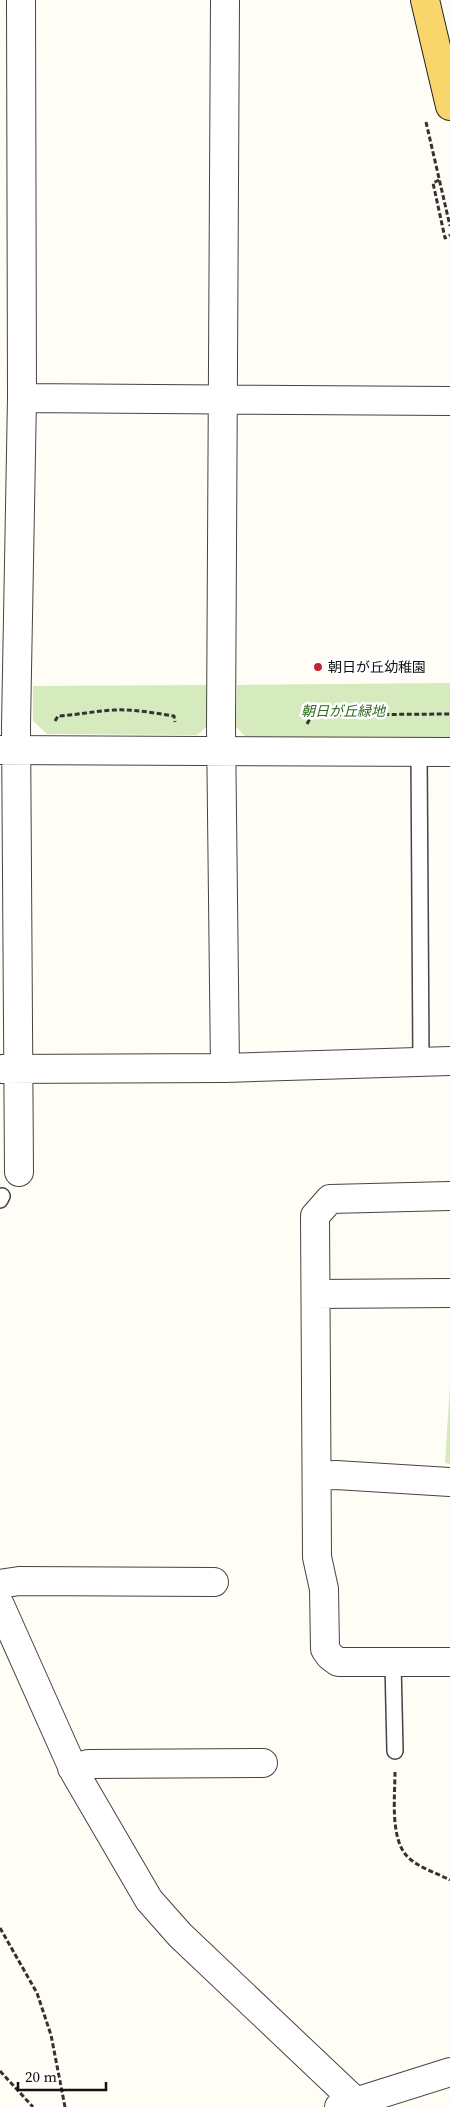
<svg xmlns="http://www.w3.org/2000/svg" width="450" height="2107" font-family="'Source Serif 4','Noto Sans JP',serif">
<rect width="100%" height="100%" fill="#fffdf5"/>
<!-- green -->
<path fill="#d5ebbd" d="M450,683v55l-202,1 -12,-12 1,-42z
M207,685l2,40 -12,10 -150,-1 -14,-13v-35z
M450,1383v81l-5,-1z"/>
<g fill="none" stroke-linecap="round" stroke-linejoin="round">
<!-- lane casing -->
<g stroke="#444" stroke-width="18">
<path id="lane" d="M419,752l2,309
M0,1200l2,-4
M393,1663l2,88"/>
</g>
<!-- street casing -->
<g stroke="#444" stroke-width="30">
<path id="street" d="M225,0l-4,729 4,339
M22,398l428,3
M0,750l450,2
M2,1069l223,-1 225,-7
M19,1172l-3,-446 6,-328 -1,-398
M450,1196l-120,3 -15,17 2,341 7,32 1,60 5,7 8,6h112
M316,1294l134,-1
M318,1476l18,-1 114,7
M0,1584l19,-3 195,1
M0,1605l75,168 74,127 31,35 175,166
M72,1768l16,-4 175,-1
M339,2107l111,-35"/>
</g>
<!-- primary casing -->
<g stroke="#222" stroke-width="30">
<path id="primary" d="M425,0l25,106"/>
</g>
<!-- path -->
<path stroke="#333" stroke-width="3" stroke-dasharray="5 2.5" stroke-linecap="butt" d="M426,122l24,104
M439,180l-6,3 12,55 5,-3
M55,721l3,-5c19,-1 37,-5 56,-6 20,-1 40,3 60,6l1,6
M307,724l5,-9 138,-1
M395,1772c0,23 -5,64 11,83 10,12 31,18 44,25
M0,1928l37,65 14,42 14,72
M0,2071l33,36"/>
<!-- lane -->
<use href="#lane" stroke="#fff" stroke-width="15"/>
<!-- street -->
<use href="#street" stroke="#fff" stroke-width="28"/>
<!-- primary -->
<use href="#primary" stroke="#f9d66b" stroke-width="28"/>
</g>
<!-- markers -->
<circle fill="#c4262e" stroke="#fff" stroke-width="2" cx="318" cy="667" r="5"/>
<g text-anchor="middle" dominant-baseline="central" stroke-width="5" stroke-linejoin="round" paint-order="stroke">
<!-- poi labels -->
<g font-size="14" fill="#111" stroke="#fff" text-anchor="start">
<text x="328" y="667">朝日が丘幼稚園</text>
</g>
<!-- park labels -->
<g font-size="14" font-style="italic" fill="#2f6b1f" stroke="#fff">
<text x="343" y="711">朝日が丘緑地</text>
</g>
</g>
<!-- scale -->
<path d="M18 2082v8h88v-8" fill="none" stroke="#111111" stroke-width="2.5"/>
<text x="25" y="2082" font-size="15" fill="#111111" stroke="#ffffff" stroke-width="4" paint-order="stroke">20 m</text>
</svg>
